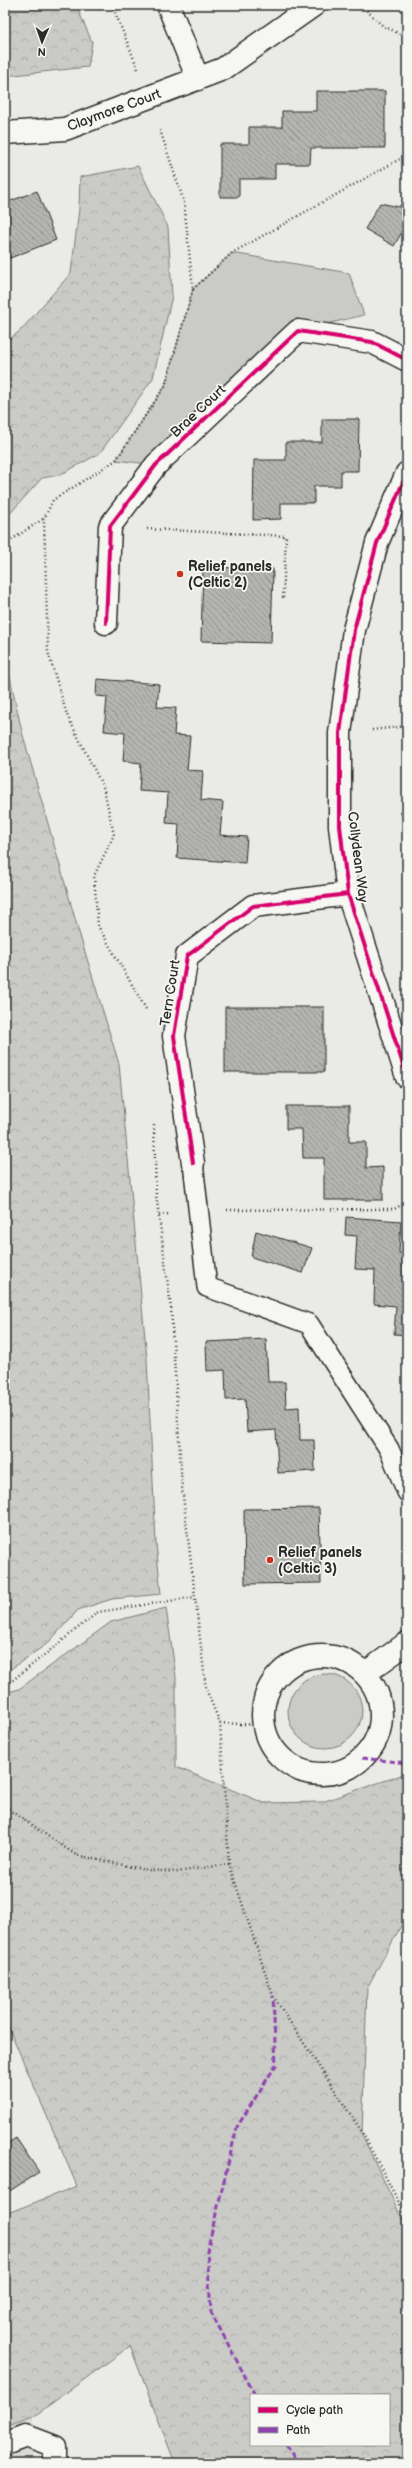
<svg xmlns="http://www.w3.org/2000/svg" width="412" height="2468" font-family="'Balsamiq Sans',sans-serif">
<defs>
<pattern id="forest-crowns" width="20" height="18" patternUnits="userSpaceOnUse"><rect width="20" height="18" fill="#cacac7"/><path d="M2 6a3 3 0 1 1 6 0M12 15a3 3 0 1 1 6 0" fill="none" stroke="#aeaeab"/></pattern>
<pattern id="building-back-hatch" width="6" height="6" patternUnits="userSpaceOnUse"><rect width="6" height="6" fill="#b4b4b1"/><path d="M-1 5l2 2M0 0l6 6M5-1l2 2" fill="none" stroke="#939390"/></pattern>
</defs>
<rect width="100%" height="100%" fill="#eaeae6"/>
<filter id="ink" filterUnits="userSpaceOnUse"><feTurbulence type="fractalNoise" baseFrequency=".025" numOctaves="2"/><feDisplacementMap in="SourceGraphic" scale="8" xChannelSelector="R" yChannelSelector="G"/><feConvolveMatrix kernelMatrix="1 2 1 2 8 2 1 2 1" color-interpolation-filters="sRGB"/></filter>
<g filter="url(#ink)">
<!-- built -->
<path fill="#dadad6" d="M33,2417v46h-28v-36z"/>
<!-- grass -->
<path fill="#cacac7" stroke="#7a7a79" d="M232,253l117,20 15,42 -66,16 -142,134 -40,-5 49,-74 28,-97z
M288 1711a37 37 0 1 1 74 0a37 37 0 1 1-74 0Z"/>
<!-- forest -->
<path fill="url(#forest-crowns)" stroke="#7a7a79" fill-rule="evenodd" d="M5,5h71l16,37 -4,25 -83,9z
M138,166l30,61 4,69 -19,82 -53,75 -40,22 -18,3 -37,41v-176l16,-13 50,-57 8,-64 1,-32z
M5,654l17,78 56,197 41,135 28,295 9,184 5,51 -49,5 -34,11 -30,33 -43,30z
M166,1608l10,69v90l88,36 58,-1 85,-29v142l-40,73 -5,147 45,94v234h-232l-45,-117 -97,71 -28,10v-213l72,-28 -72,-167v-326l14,-4 92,-67zM251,2395h138v50h-138z"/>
<!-- building -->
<path fill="url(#building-back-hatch)" stroke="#2b2b2b" d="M316,91h69v57h-74l-1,16h-35v15h-36v18h-19v-53h29v-17h33v-16h34z
M37,191l19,49 -51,20v-57z
M407,194v38l-4,-2 -9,16 -29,-17 15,-26 19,4z
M322,419h37l-1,52h-17v15h-27v17h-33v16l-28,1 1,-60h32v-18h36z
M203,567l70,2 -2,74 -70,-2z
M97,679l62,5 -2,23 19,1 -2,27 16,1 -3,34 16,1 -2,29 22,2 -3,33 27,2 -2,26 -68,-5 2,-34 -13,-1 2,-30 -29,-2 2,-28 -18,-2 2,-28 -21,-2 3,-34 -11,-1z
M407,809v15l-7,-12z
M225,1007h99v65h-99z
M286,1106h63v36h17v26l17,-1v33h-59v-42h-21l-1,-29h-16z
M346,1217l55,4 -2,32h8v82l-13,-1 2,-28 -22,-2 1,-34 -20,-1 2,-33 -12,-1z
M256,1231l56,17 -9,25 -52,-16z
M266,1339l2,43h17l1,26 13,-1 1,33h14l1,31 -37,2 -2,-43 -29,2 -2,-33 -19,1 -1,-30 -18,1 -1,-29z
M319,1508l2,75 -76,1 -1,-75z
M16,2138l23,34 -34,22v-49z"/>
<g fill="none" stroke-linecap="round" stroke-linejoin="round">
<!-- service casing -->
<g stroke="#2b2b2b" stroke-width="22">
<path id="service" d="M193,1163l14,124 102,37 80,125 18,43"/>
</g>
<!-- minor casing -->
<g stroke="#2b2b2b" stroke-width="25">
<path id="minor" d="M168,5l30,74
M5,133l60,-4 158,-60 91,-64
M407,473l-30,70 -23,87 -14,103v93l8,68 59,183
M106,623l4,-97 46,-61 142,-134 74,11 35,18
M193,1163l-19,-127 13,-80 66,-50 95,-12
M263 1715a59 59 0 1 1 118 0a59 59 0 1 1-118 0Z
M367,1672l40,-29
M5,2444l21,-8 29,11v16"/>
</g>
<!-- path -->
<path stroke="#2b2b2b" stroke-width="2.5" stroke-dasharray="1 3" stroke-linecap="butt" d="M112,5l26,64
M361,5l22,21 24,11
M193,289l39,-36 175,-98
M147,529l139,7 -3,62
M5,544l38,-25
M372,730l35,-4
M146,1009l-48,-83 -4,-50 20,-41 -10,-46 -37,-74 -19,-63 -4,-133 9,-19 63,-40 49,-74 28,-97 -9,-87 -25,-75
M154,1125l2,69 15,114 11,179 24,202 14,34 9,141 44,132 89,136 45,86
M227,1210l167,-1 13,-7
M159,1215l10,-1
M5,1683l8,-3 85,-68 97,-15
M220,1723l44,2
M5,1807l71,48 71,15 30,2 52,-8"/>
<!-- service -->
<use href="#service" stroke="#f6f6f2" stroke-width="19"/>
<!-- minor -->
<use href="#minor" stroke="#f6f6f2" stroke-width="22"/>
<!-- quiet -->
<path stroke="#8e44ad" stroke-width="3" stroke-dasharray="6 3" stroke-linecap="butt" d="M362,1758l45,5
M255,2395l-44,-83 -4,-61 30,-124 39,-62 -3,-69
M286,2445l12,18"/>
<!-- cycleway casing -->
<g stroke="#f6f6f2" stroke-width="6">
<path id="cycleway" d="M407,473l-30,70 -23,87 -14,103v93l8,68 59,183
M106,623l4,-97 46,-61 142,-134 74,11 35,18
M193,1163l-19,-127 13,-80 66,-50 95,-12"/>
</g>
<!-- cycleway -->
<use href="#cycleway" stroke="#d6006c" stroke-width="4"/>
</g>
</g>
<!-- markers -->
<g fill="#c8321e" stroke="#f6f6f2" stroke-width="1.5">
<circle cx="180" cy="574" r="4"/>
<circle cx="270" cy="1560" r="4"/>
</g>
<g text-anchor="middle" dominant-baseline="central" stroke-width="3.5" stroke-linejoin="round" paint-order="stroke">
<!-- street labels -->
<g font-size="14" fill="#2b2b2b" stroke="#f6f6f2">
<text transform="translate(114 110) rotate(-20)">Claymore Court</text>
<text transform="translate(198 411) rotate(-43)">Brae Court</text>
<text transform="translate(358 857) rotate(83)">Collydean Way</text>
<text transform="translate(170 993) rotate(-81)">Tern Court</text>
</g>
<!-- poi labels -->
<g font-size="14" font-weight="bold" fill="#2b2b2b" stroke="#f6f6f2" text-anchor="start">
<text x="188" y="566">Relief panels<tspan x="188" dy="16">(Celtic 2)</tspan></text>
<text x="278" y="1552">Relief panels<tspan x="278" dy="16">(Celtic 3)</tspan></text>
</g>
</g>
<!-- margin -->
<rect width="412" height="2468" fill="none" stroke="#f6f6f2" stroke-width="20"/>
<rect x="10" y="10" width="392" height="2448" fill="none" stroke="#2b2b2b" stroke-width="1.5" filter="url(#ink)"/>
<!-- legend -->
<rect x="250" y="2394" width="140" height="52" fill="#f6f6f2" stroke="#a5a5a2"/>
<rect x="258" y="2407" width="20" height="6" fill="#d6006c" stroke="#a5a5a2"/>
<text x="286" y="2414" font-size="12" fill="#2b2b2b">Cycle path</text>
<rect x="258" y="2427" width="20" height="6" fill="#8e44ad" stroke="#a5a5a2"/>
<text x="286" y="2434" font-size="12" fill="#2b2b2b">Path</text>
<!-- north arrow -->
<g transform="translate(42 42) rotate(182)" stroke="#f6f6f2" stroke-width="3" paint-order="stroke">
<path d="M0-3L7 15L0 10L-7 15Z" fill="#2b2b2b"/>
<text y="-6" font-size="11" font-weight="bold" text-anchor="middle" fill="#2b2b2b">N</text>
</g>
</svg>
